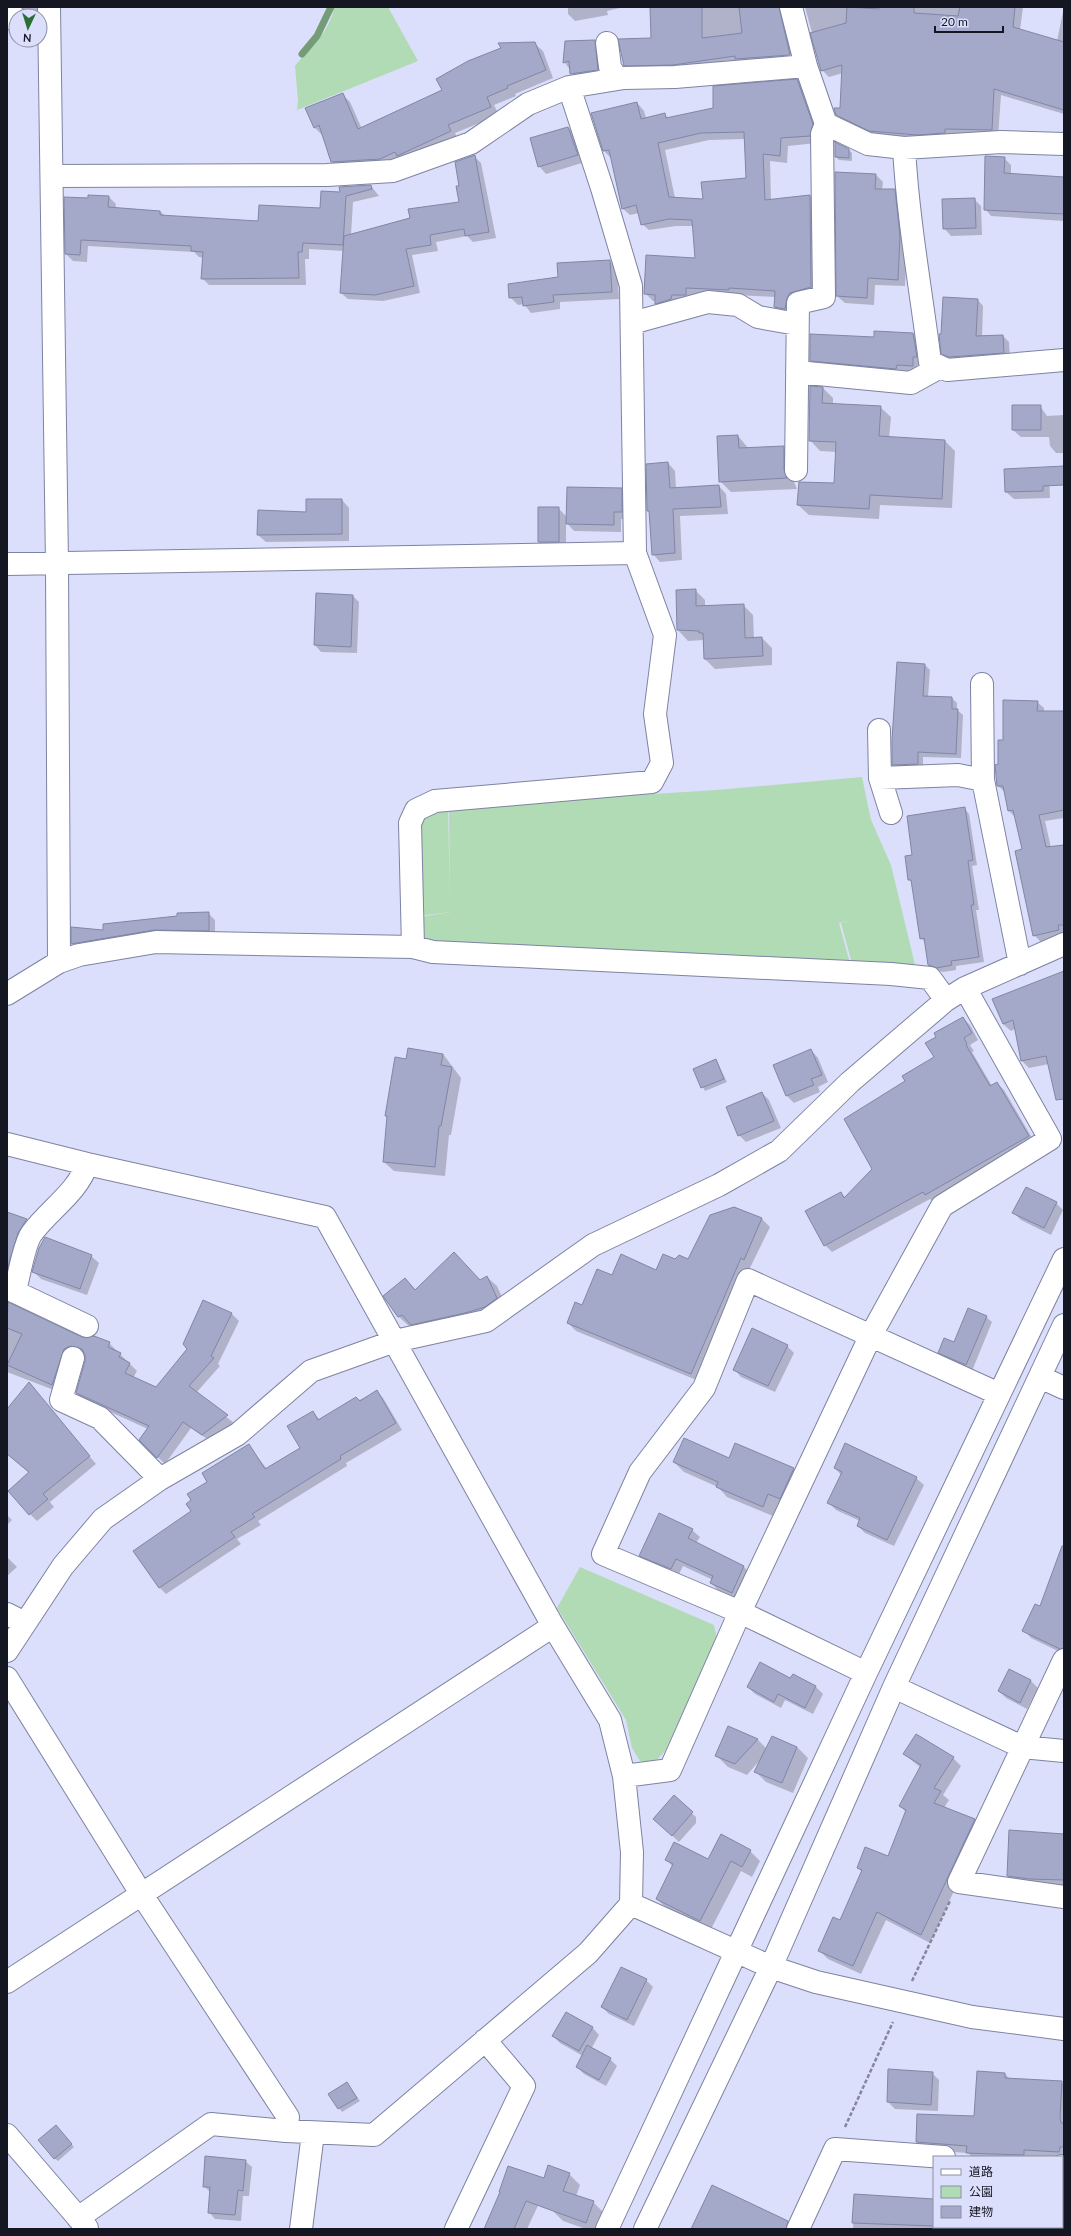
<svg xmlns="http://www.w3.org/2000/svg" width="1071" height="2236" font-family="Lato,'Noto Sans JP',sans-serif">
<rect width="100%" height="100%" fill="#dbdffb"/>
<!-- green -->
<path fill="#b1dbb4" d="M334,7h54l30,54 -121,49 1,-10 -3,-34c14,-18 36,-35 39,-59z
M862,777l9,43 20,45 25,104 -63,-2 -12,-44 11,-3 -13,3 12,44 -431,-25v-25l31,-5 -32,4v-99l29,-10 2,94 -1,-94 267,-17z
M580,1567l134,58 3,14 -52,112 -10,11 -15,-1 -8,-13 -6,-28 -69,-112z"/>
<!-- shadow -->
<path fill="#0003" fill-rule="evenodd" d="M7,7h37l-1,9 -19,-4z
M568,7h56l-17,4 1,4 -33,6 -7,-7z
M651,7h137l9,55 -165,10 -7,-7 27,-26z
M805,7h218l-3,23 37,11 7,-34v107l-63,-19 -3,42 -46,3 -75,-3 -33,-15 -7,-8 4,-5 2,-36 -14,4 -7,-7z
M595,41l7,7 3,29 -26,4 -14,-18 1,-21z
M534,43l9,8 10,27 -38,16 1,2 -22,9 5,10 -44,18 3,6 -49,24 -69,7 -8,-8 -10,-27 -8,-8 28,-33 8,8 12,27 82,-38z
M797,80l7,8 16,44 -3,11 -29,3 -1,17 -17,-2 1,39 39,-4 7,7 1,91 -25,22 -10,-2 -8,-7 1,-10 -40,-2 -72,15 -8,-9h-3l-8,-8 51,-34 -3,-33h-17l-27,4 -8,-7 -2,-10 -9,2 -8,-7 -10,-49 -8,-8 33,-48 7,8 2,7 18,-4 5,5 45,-11zM745,139l2,40 -43,21 -29,-2 -10,-48 44,-10z
M569,128l7,7 9,27 -39,12 -7,-8 -8,-27z
M849,150l3,3v8l-13,-1 -3,-3z
M474,156l7,7 15,75 -23,4 -6,-6 -31,6 2,9 -26,4 8,38 -37,8 -35,-2 -7,-6 3,-42 -35,-2v10h-4l1,26h-97l-7,-7 2,-20 -5,-1 -5,-5 -106,-6 -1,16 -14,-1 -7,-7 23,-55 20,-2 7,7 -1,5 45,2 5,5 94,6 62,-13 21,-16 29,-7 8,10 -26,6 -2,33 109,-32v-16z
M1004,158l7,7v10l53,3v43l-73,-5 -6,-7z
M876,175l7,7 -1,8h12l8,7 5,47 -2,42 -30,-1 -1,20 -29,-2 -8,-7z
M974,199l7,7 1,29 -31,1 -7,-8z
M610,261l7,7 2,31 -59,3v7l-29,4 -7,-9 -6,1 -8,-8z
M978,300l5,6 -1,31 21,-1 6,6 1,16 -62,1 -6,-6z
M913,334l7,7 -1,32 -101,-5 -7,-8 64,-22z
M823,388l10,10v6l47,3 11,10 -2,21 56,3 10,10 -3,57 -72,-3 -1,14 -70,-4 -11,-10 37,-21 2,-32 -17,-1 -10,-11z
M1040,406l7,10 17,-1v38h-8l-6,-7 -1,-9h-28l-8,-7z
M738,436l11,13 34,-2 11,11v24l3,7 -66,3 -11,-11z
M668,463l7,8 1,18 43,-3 7,8 2,20 -48,2 2,44 -22,2 -7,-8 -3,-41 -2,-3z
M1049,475l1,23 -36,1 -8,-7z
M621,489l7,7 1,23h-8v13l-47,-1 -8,-9v27h-20l-7,-7 19,-34 9,9z
M342,500l7,8v33l-83,1 -8,-7z
M695,590l10,10v7l38,-2 10,10 1,24 8,-1 10,10v17l-57,4 -10,-10 -1,-19 -16,1 -10,-11 -1,-39z
M353,596l6,6 -2,51 -36,-1 -6,-7z
M925,665l5,5 -2,27 24,1 5,5v7l6,5 -2,43 -38,-1v12l-24,1 -6,-5z
M1037,702l7,6v4h20v106l-19,3 6,27 13,-2v90l-23,6 -7,-7 -11,-85 -7,-32 -7,-7 -4,-19 -7,-6 1,-21 5,-24z
M964,808l5,6 8,51 -5,1 7,44h-3l8,52 -28,4v4l-13,2 -8,-2 -6,-5 -3,-22 -5,-5 -9,-56 -3,-2 4,-24z
M208,913l7,7v17l-136,13 -7,-6v-16l33,3z
M1064,975v125l-9,-10 -6,-26 -20,4 -7,-7 -7,-32 -4,2 -8,-7z
M963,1018l7,7 8,15 -8,5 4,6 -2,1 20,34 5,-3 7,7 31,53 -102,58 -3,-2 -98,53 -7,-7 16,-52 5,5 27,-29 33,-87 30,-24 1,-21z
M811,1050l7,8 10,24 -10,5 2,5 -26,11 -7,-7 -13,-30z
M443,1054l18,24 -10,57h-2l-4,41 -51,-5 -10,-9 4,-44 -2,-2 21,-56z
M716,1060l11,22 -22,9 -11,-22z
M762,1093l7,7 12,28 -35,14 -7,-7z
M1056,1203l7,7 -12,25 -30,-15 -7,-7z
M734,1208l28,11 8,8 -44,90 -27,64 -123,-50 -8,-8 45,-47 43,-4 20,-11h13z
M9,1214l17,6 7,7 -18,42 -8,-3v-46z
M91,1256l8,7 -12,32 -46,-16 -8,-8z
M487,1277l10,9 10,22 -85,26 -10,-10 -3,2 -10,-9 -14,-21 20,-17 11,11 64,-9z
M204,1302l28,12 7,7 -21,43 2,2 -24,27 38,30 -24,18 -19,-13 -26,36 -25,-24 8,-11 -64,-29 -7,-7 9,-32 -2,-8h-6l-19,39 -52,-20 1,-68 73,34 28,5 28,28 -4,7 23,11 32,-40z
M986,1317l6,5 -20,49 -27,-13 -6,-6 15,-9z
M787,1346l7,7 -19,39 -34,-15 -7,-8z
M29,1384l67,80 -46,38 4,5 -17,14 -7,-7 -1,-41 -22,-19v-43z
M377,1391l6,7 19,32 -56,33 1,3 -89,55 3,4 -24,14 4,5 -75,50 -7,-7 33,-76 16,-29 41,-36 18,23 34,-21 12,-36 7,8z
M729,1459l64,10 10,10 -13,29 -12,-4 -5,12 -46,-19 -9,-10 -34,-15 -10,-10z
M835,1468l81,10 8,7 -30,61 -29,-13 -7,-7 2,-5 -24,-11 -7,-7 12,-28z
M7,1515l5,5 -5,5z
M692,1530l8,7 -4,6 48,24 7,7 -11,26 -22,-10 -7,-7 2,-3 -30,-14 -5,10 -30,-13 -7,-7z
M7,1557l10,10 -10,9z
M1064,1582v72l-33,-16 -7,-8 16,-22z
M1010,1670l21,11 7,7 -11,21 -21,-11 -7,-7z
M793,1675l23,12 7,7 -10,20 -28,-14 -4,8 -26,-14 -7,-7 43,-8z
M728,1727l30,13 9,9 30,-2 11,11 -15,35 -27,-11 -11,-11 5,-11 -13,15 -19,-8 -11,-11z
M904,1754l49,4 8,8 -18,29 6,5 -5,8 30,12 9,8 -53,115 -44,-23 -25,54 -33,-15 -9,-9 21,-29 22,-49 -4,-4 31,-11 17,-45 -6,-6 21,-38z
M688,1810l8,7v6l-17,19 -25,-23z
M1064,1835v51l-50,-3 -6,-7z
M750,1851l10,10 -8,16 -11,-6 -31,60 -43,-22 -10,-10 16,-32 -6,-7h41z
M646,1980l7,7 -19,39 -25,-12 -7,-7z
M592,2027l7,8 -8,14 19,10 7,7 -11,20 -22,-12 -7,-7 6,-11 -23,-13 -7,-7z
M932,2073l7,7 -1,31 -43,-2 -7,-7z
M1005,2074l6,6 53,3v76l-2,-2h-90l-4,-4 -43,-3 -8,-8 58,-25z
M347,2083l13,18 -18,11 -12,-18z
M59,2130l15,17 -16,14 -4,-3z
M245,2161l7,6 -3,29h-6l-2,25 -26,-2 -6,-7 1,-20 -6,-6z
M569,2174l11,11 -4,11 17,6 11,11 -5,16h-13l-23,-8 -11,-11 -9,-15 -16,34h-42l58,-46z
M855,2195l79,4v28h128v-19h2v21h-211z"/>
<g fill="none" stroke-linecap="round" stroke-linejoin="round">
<!-- stream -->
<path stroke="#739c77" stroke-width="7" d="M302,54l15,-18 14,-29"/>
</g>
<!-- building -->
<path fill="#a4a9ca" stroke="#8286a6" fill-rule="evenodd" d="M650,7h52v31l40,-5 -3,-26h40l11,48 -55,4v-3l-62,9 -49,1 -6,-27 33,-1z
M847,7l32,2v-2h35v6l44,3 2,-9h55l-2,20 51,15v68l-70,-21 -2,41 -47,-1v4l-28,2 -48,-4 -33,-16 -2,-7h6l2,-43 -21,6 -11,-38 36,-10z
M595,40l3,30 -28,4 -1,-13 -6,2 2,-22z
M535,42l11,28 -39,16 1,2 -21,9 4,10 -43,18 3,6 -54,25 -2,-4 -15,7 -49,3 -12,-37 -5,3 -9,-20 38,-15 15,36 84,-39 -6,-11 32,-18 33,-13 -3,-5z
M797,79l16,45 -3,12 -29,2 -1,18 -17,-2 2,46 45,-5 1,92 -21,6 -3,5 -2,11 -11,-2 1,-16 -46,-3v2l-43,-2v7h-14l-1,4 -16,5v-9l-11,-1 2,-39 49,3 -3,-38 -23,-1 -28,6 -5,-20 -14,4 -13,-59 -6,1 -12,-38 46,-11 4,17 24,-6 1,5 47,-10v-22zM744,132l2,46 -45,4 2,17 -34,-2 -11,-54 43,-10z
M568,127l10,28 -40,12 -8,-29z
M835,142l14,7v9l-14,-1z
M475,155l14,77 -24,4 -1,-7 -34,6 1,10 -25,4 8,37 -39,9 -35,-2 4,-57 66,-18 -2,-9 51,-7 -3,-16h3l-4,-24z
M985,156l20,1 -1,16 60,4v37l-80,-4z
M835,172l41,2 -1,15h20l5,47 -2,44 -30,-2 -1,20 -31,-2z
M371,185l1,4 -26,7 -3,49 -40,-2 -1,9h-4l1,26 -98,1 2,-27 -12,-1v-5l-110,-6 -1,15 -15,-1 -1,-57 24,1v-3l21,1 -1,11 52,4v4l98,6 1,-16 61,3 1,-17 19,1 -1,-5z
M975,198l1,30 -33,1 -1,-30z
M610,260l2,32 -59,3 1,7 -31,4 -1,-9 -13,1 -1,-14 50,-7 -1,-14z
M943,297l35,2 -2,37 27,-1 1,18 -55,4 -8,-3 -2,-20h2z
M874,331l39,2 4,24h-4v9l-16,-1 -1,4 -86,-8v-27l64,3z
M810,386l13,1 -1,16 59,3 -2,30 66,4 -3,59 -72,-4 -1,14 -72,-4 2,-23 35,1 2,-41 -27,-1z
M1012,405h29v25h-29z
M738,435l1,13 45,-2v24l3,8 -68,4 -2,-46z
M668,462l2,26 49,-3 2,22 -48,2 2,44 -23,2 -3,-44h-2l-1,-47z
M1064,466v19l-21,1v5l-38,1 -1,-23z
M567,487l55,1v24h-8v13l-48,-1z
M306,499h36v35l-85,1 1,-25 48,2z
M538,507h21v35h-21z
M696,589v17l48,-2 1,34 17,-1 1,19 -59,3 -1,-26h-4v-2l-22,-1 -1,-40z
M316,593l37,2 -2,52 -37,-2z
M897,662l28,2 -2,32 29,1v12h6l-2,45 -38,-2v12l-26,1v-25z
M1003,700l35,1 -1,10h27v99l-25,5 7,32 18,-2v80h-6l1,5 -26,6 -18,-85 7,-2 -9,-39 -5,1 -5,-25h-6l-2,-21 3,-1v-24h5z
M965,807l8,53 -5,1 6,44h-3l8,52 -28,4 1,4 -15,3 -9,-3 -4,-27 -4,1 -9,-59h-3l-3,-24 7,-1 -5,-39z
M209,912v19l-55,-1 -83,14v-17l32,3v-6l74,-8v-3z
M1064,971v128l-8,1 -10,-44 -25,5 -8,-41 -10,4 -11,-25z
M963,1017l9,16 -8,5 3,6 -1,1 24,41 7,-4 32,54 -104,59 -2,-3 -99,54 -19,-35 36,-19 3,6 28,-29 -28,-50 61,-38 -3,-5 32,-19 -9,-14 11,-6 -2,-4z
M408,1048l35,6 -2,11 11,2 -11,59h-2l-4,41 -52,-5 4,-46h-2l10,-59 11,2z
M811,1049l11,26 -11,4 3,6 -28,11 -13,-31z
M716,1059l8,20 -23,9 -8,-19z
M762,1092l12,29 -36,15 -12,-29z
M1026,1187l31,15 -13,26 -32,-15z
M734,1207l28,11 -18,42 -3,-2 -50,116 -124,-51 8,-21 7,3 15,-36 15,6 9,-21 35,16 7,-16 12,5 4,-4 9,4 22,-44z
M7,1212l20,7 -9,14 -11,37z
M45,1237l47,18 -12,34 -48,-17 7,-24z
M454,1252l26,28 7,-4 10,22 -12,9 -20,6 -54,12 -9,-10 -4,2 -15,-21 22,-18 10,12z
M203,1300l29,13 -21,43 3,2 -25,28 39,29 -26,20 -19,-13 -26,36 -18,-18 10,-14 -73,-33 9,-32v-6l-3,-6 -12,-3 -6,3 -12,36 -45,-20 15,-31 -15,-6 1,-26 74,35 12,-1 16,6 -2,5 13,6 -2,4 11,6 -5,10 31,14 31,-38 -4,-5z
M968,1308l19,8 -21,49 -28,-12 6,-15 10,4z
M752,1328l36,17 -20,41 -35,-16z
M29,1382l61,74 -47,38 5,5 -19,16 -21,-24 21,-19 -22,-18v-45z
M377,1390l19,33 -56,33 1,3 -89,55 3,3 -24,15 4,5 -76,51 -26,-37 58,-40 -5,-7 5,-4 -4,-6 20,-12 -5,-9 47,-29 16,25 35,-21 -13,-22 26,-15 5,9 38,-23 4,4z
M684,1438l45,20 6,-15 59,25 -14,31 -12,-5 -5,13 -47,-20 2,-5 -45,-20z
M845,1443l72,34 -30,63 -30,-14 3,-8 -33,-15 15,-31 -8,-4z
M659,1513l34,16 -5,9 56,28 -12,27 -22,-10 3,-7 -37,-17 -5,10 -32,-13z
M1062,1546h2v102l-4,1 -38,-18 13,-27 5,2z
M760,1662l30,16 3,-4 23,12 -11,22 -27,-14 -4,8 -27,-15z
M1009,1669l22,11 -11,23 -22,-12z
M728,1726l30,13 -23,25 -20,-8z
M916,1734l38,23 -20,31 7,3 -7,12 41,16 -54,116 -44,-23 -24,54 -35,-15 15,-34 7,3 22,-50 -5,-2 8,-21 23,9 18,-46 -7,-4 22,-41 -18,-11z
M772,1736l25,11 -15,36 -28,-11z
M674,1795l19,17 -21,24 -19,-17z
M1009,1830l55,4v46l-35,-1 -22,-3z
M721,1834l30,16 -9,17 -11,-6 -31,60 -44,-22 17,-35 -8,-4 9,-18 34,17z
M621,1967l26,12 -20,41 -26,-13z
M566,2012l27,15 -14,24 -27,-15z
M587,2045l24,13 -12,22 -23,-13z
M888,2069l45,3 -2,33 -44,-3z
M977,2071l28,2v5l57,3 -2,37 1,5h3v24h-4l-1,5 -35,-2v5l-31,-1 -27,-1 1,-7 -51,-4 1,-28 57,2z
M347,2082l10,16 -19,11 -10,-15z
M56,2125l16,19 -18,15 -16,-19z
M205,2156l41,4 -3,31 -5,-1 -3,25 -27,-2 2,-26h-7z
M548,2165l22,8 -7,18 31,10 -8,22 -60,-22 -12,28h-30l16,-37h-1l9,-26 36,12z
M712,2185l76,36 -2,8h-95z
M854,2194l80,5v27l-82,-3z"/>
<g fill="none" stroke-linecap="round" stroke-linejoin="round">
<!-- minor casing -->
<g stroke="#7e83a2" stroke-width="24">
<path id="minor" d="M49,7l8,557 2,398
M791,7l15,59
M7,18h9
M607,43l3,24 7,12
M904,148l97,-6 63,2
M52,176l275,-1 66,-4 78,-28 57,-39 41,-17 55,-9 51,-1 131,-11 20,58 42,20 36,4c4,72 17,143 26,214l17,8 117,-10
M632,323l76,-21 30,3 20,12 39,7
M797,372l114,11 29,-16
M796,470l2,-167 26,-6 -2,-163 4,-10
M7,564l628,-11
M982,684l1,96 37,184
M879,730l1,48 11,35
M880,778l78,-3 25,5
M413,947l-3,-124 6,-13 19,-9 217,-19 10,-19 -7,-49 10,-79 -30,-82 -4,-267 -29,-98 -33,-101
M7,994l52,-32 20,-7 77,-13 257,5 20,5 458,22 39,4 16,22
M7,1144l80,20 238,53 228,409 57,94 14,56 8,76 -1,52 -43,49 -214,182 -88,-4 -75,-7 -133,94
M7,1288l80,38
M15,1292c3,-14 10,-50 17,-59 17,-23 46,-41 55,-69
M73,1358l-12,42 39,18 60,61
M1040,1377l24,11
M7,1614l18,9
M7,1651l56,-85 40,-47 57,-40 78,-45 73,-63 84,-30 91,-20 107,-76 126,-60 60,-34 71,-69 96,-82 19,-12 99,-44
M1064,1660l-105,222 105,15
M866,1673l-126,-61 -137,-58 37,-82 64,-84 44,-108 251,114
M7,1678l135,217 146,222 -2,14
M894,1687l128,60 42,4
M624,1776l46,-6 70,-158 130,-275 72,-131 108,-67 -85,-151
M631,1904l140,63 45,15 156,35 92,12
M7,1982l546,-356
M7,2135l80,93
M1062,2166h2
M301,2229l12,-96
M456,2229l68,-143 -39,-46
M607,2229l259,-556 198,-414
M645,2229l126,-262 123,-280 170,-362
M798,2229l37,-80 109,8"/>
</g>
<!-- path -->
<path stroke="#84879c" stroke-width="2.5" stroke-dasharray="4 2" stroke-linecap="butt" d="M912,1981l38,-80
M845,2127l48,-105"/>
<!-- minor -->
<use href="#minor" stroke="#fff" stroke-width="22"/>
</g>
<!-- border -->
<rect width="1071" height="2236" fill="none" stroke="#141622" stroke-width="16"/>
<!-- legend -->
<rect x="933" y="2156" width="130" height="72" fill="#dbdffb" stroke="#8b8fa4"/>
<rect x="941" y="2169" width="20" height="6" fill="#ffffff" stroke="#8b8fa4"/>
<text x="969" y="2176" font-size="12" fill="#141622">道路</text>
<rect x="941" y="2186" width="20" height="12" fill="#b1dbb4" stroke="#8b8fa4"/>
<text x="969" y="2196" font-size="12" fill="#141622">公園</text>
<rect x="941" y="2206" width="20" height="12" fill="#a4a9ca" stroke="#8b8fa4"/>
<text x="969" y="2216" font-size="12" fill="#141622">建物</text>
<!-- north arrow -->
<g transform="translate(28 28) rotate(184)"><circle r="19" fill="#dbdffb" stroke="#8b8fa4"/>
<path d="M0-3L7 15L0 10L-7 15Z" fill="#2d6e38"/>
<text y="-6" font-size="11" font-weight="bold" text-anchor="middle" fill="#141622">N</text>
</g>
<!-- scale -->
<path d="M935 26v6h68v-6" fill="none" stroke="#141622" stroke-width="2"/>
<text x="941" y="26" font-size="12" fill="#141622" stroke="#dbdffb" stroke-width="3" paint-order="stroke">20 m</text>
</svg>
